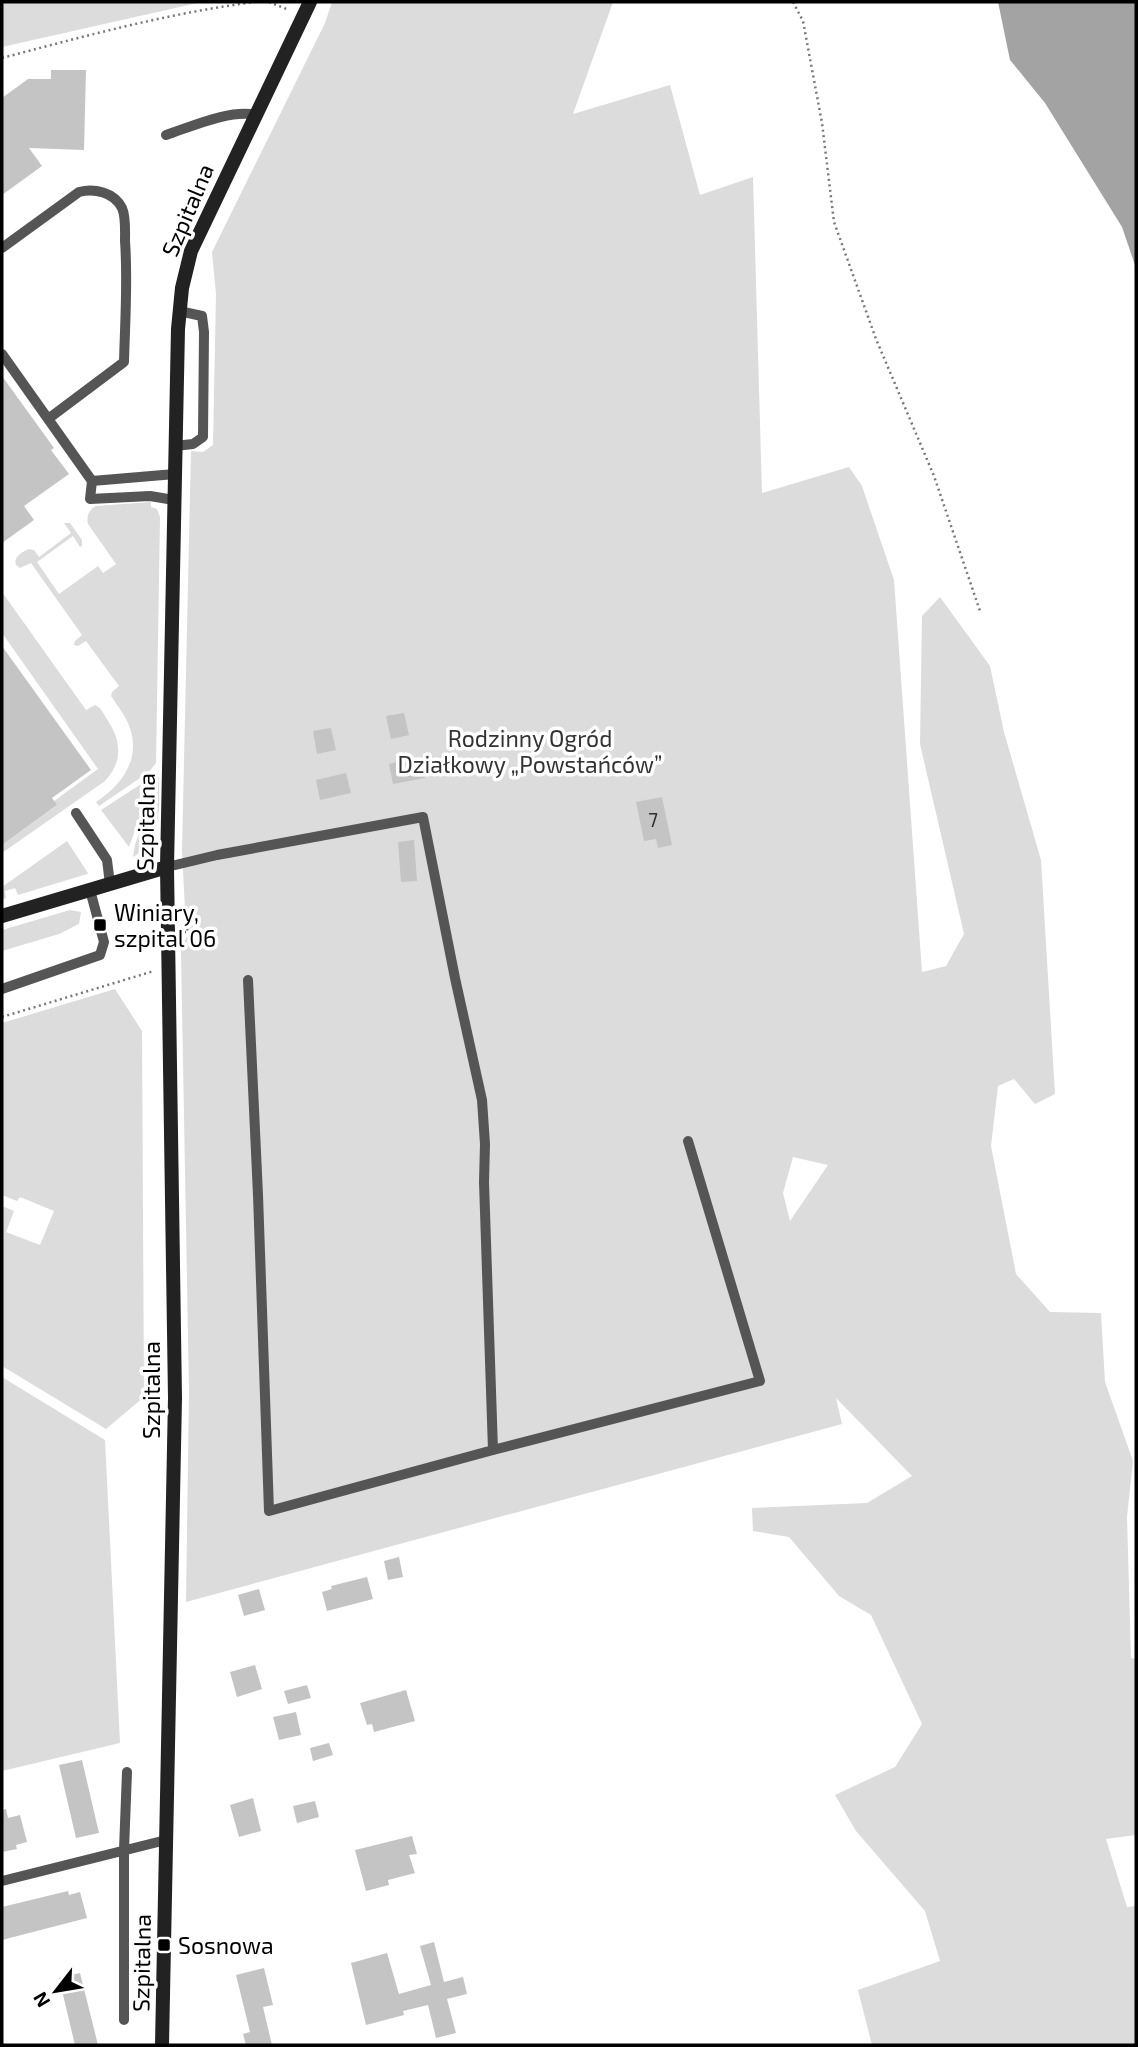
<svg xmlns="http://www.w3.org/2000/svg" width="1138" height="2047" font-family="'Exo 2',sans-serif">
<rect width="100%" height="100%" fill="#fff"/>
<!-- green -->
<path fill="#dcdcdc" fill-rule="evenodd" d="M2,2h200l-200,45z
M332,2h281l-40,112 97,-29 30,110 53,-18 9,316 87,-26 13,19 32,94 28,392 24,-6 18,-32 -44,-190 2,-128 18,-19 50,69 14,66 37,128 14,234 -20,10 -21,-25 -16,7 -7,60 25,128 34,38 51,1 4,69 28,79 -6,56 4,141 5,1v176l-30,4 21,68 9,-1v139h-264l-14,-55 82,-29 -15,-50 -69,-80 -21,-36 60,-28 27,-43 -51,-109 -32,-19 -50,-59 -36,-6 -1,-23 115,-5 45,-27 -76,-78 6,26 -656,178 3,-211 -8,-440 5,-13 4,-4 -5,-24 -3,-60 9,-399 12,1 10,-7 3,-151 -4,-42 113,-229zM793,1157l35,8 -38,56 -7,-28z
M151,502v5l6,2 3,8 -4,246 -7,9 -50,34 -3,-4c29,-19 48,-48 30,-83 -4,-8 -10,-15 -15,-23l1,-4 7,-6 -33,-45 -8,5 -4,-1 1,-4 7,-6 -51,-72 -11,5 -4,-3c-3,-8 6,-13 13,-16l5,1 5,7 32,-24 -7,-10h6l12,17v6l-2,1 -7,-11 -36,26 22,32 39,-28 5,7 13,-9 -28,-40c-2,-7 1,-15 8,-18z
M2,592l84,118 9,-5c6,3 8,7 11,13 15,21 18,43 -1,63l-103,72v-8l54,-39 -2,-5 44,-32 -96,-136z
M155,775l-26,72 -28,-37z
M159,775c0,29 5,67 -26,82l2,-12z
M67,841l21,32 -1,1 -69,21 -3,-7 -10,3 1,7 -4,2v-13z
M70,910l11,2 -2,12 -20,10 -57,17v-21z
M115,989l27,42 2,366 -38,32 -104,-63v-160l12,5 -8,21 34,13 14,-34 -34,-14 -3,4 -15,-6v-172z
M2,1377l103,63 15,303 -118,28z"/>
<!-- water -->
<path fill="#a3a3a3" d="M998,2h138v266l-14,-41 -77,-124 -35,-43z"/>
<!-- building -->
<path fill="#c4c4c4" d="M51,70h35l-2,80 -55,-2 13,18 -40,29v-97l26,-19h23z
M2,376l52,72 -3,2 18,24 -45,32 10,14 -32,23z
M2,646l89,124 -39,28 5,7 -55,40z
M404,713l5,22 -18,4 -5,-23z
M331,728l5,22 -19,4 -4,-23z
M415,758h5l5,20 -32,6 -4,-20z
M346,773l5,20 -31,7 -4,-20z
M662,797l10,48 -14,3 -2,-9 -12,2 -8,-39z
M414,840l3,41 -16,1 -3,-40z
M399,1557l4,20 -15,3 -4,-19z
M367,1577l6,22 -46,12 -5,-19 10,-3 -1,-3z
M259,1589l6,21 -21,6 -6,-21z
M255,1665l7,24 -25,8 -7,-25z
M307,1685l4,13 -23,6 -4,-13z
M406,1690l9,31 -41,11 -2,-8 -5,1 -7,-22z
M296,1712l5,23 -22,5 -6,-23z
M329,1743l4,12 -20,6 -3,-13z
M82,1760l17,73 -23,5 -17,-73z
M253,1798l8,33 -22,6 -9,-32z
M315,1801l4,16 -22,6 -4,-17z
M6,1809l2,9 12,-3 7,27 -11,3 1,4 -15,3v-42z
M412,1836l5,18 -8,1 6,18 -27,7 1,5 -23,6 -11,-41z
M68,1891l1,4 11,-3 7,26 -85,22v-33z
M434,1942l10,40 19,-5 4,17 -20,5 9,34 -20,5 -8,-33 -25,6 1,4 -38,10 -15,-62 36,-10 12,41 32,-9 -11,-39z
M264,1968l9,37 -10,2 9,38h-26l-3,-11 7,-2 -14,-57z
M80,1973l18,72h-23l-16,-67z"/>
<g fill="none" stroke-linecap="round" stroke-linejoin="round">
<!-- path -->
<path stroke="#777" stroke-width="2.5" stroke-dasharray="2 3.5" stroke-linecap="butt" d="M269,2l20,8
M793,2l10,19 19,102 12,99 42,117 58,137 46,135
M2,58c83,-22 167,-45 253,-56
M184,918l4,14h-4
M2,1017l152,-46"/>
<!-- lane -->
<path stroke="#555" stroke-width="10" d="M166,135c27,-9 64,-26 91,-20
M2,248l77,-56c15,-4 35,0 43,16 4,9 3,23 3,33 3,40 0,81 -1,121l-76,57
M2,354l90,127 -2,18 60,-3 24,4
M175,446l18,-2 10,-7 1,-105 -2,-16 -23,-5
M92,481l83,-7
M76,813l31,47 3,24
M167,867l50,-12 206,-38 32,161 27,122 3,44 -1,38 9,268
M248,980l10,215 11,316 224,-61 267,-69 -72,-240
M2,989l98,-34 4,-13 -14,-52
M2,1881l164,-41
M124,2020v-170l3,-78"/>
<!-- secondary -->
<path stroke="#222" stroke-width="14" d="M2,916l165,-49
M162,2045l13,-647 -8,-531 11,-538 4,-41 9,-37 119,-249"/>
</g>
<!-- markers -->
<g fill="#000" stroke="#fff" stroke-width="2.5">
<rect x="93" y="918" width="14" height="14" rx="3.5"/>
<rect x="157" y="1938" width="14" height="14" rx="3.5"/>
</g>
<g text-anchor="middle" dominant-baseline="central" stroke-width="7" stroke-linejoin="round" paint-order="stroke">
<!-- number labels -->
<g font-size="19" fill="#313131">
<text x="653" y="819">7</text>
</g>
<!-- street labels -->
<g font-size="23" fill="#000" stroke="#fff">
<text transform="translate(187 210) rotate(-67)">Szpitalna</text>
<text transform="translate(145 822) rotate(-89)">Szpitalna</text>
<text transform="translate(151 1390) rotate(-90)">Szpitalna</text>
<text transform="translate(141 1963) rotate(-89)">Szpitalna</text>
</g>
<!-- park labels -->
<g font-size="23" fill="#333" stroke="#fff">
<text x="530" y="738">Rodzinny Ogród<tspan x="530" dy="26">Działkowy „Powstańców”</tspan></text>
</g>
<!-- poi labels -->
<g font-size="23" fill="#000" stroke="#fff" text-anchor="start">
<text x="114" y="912">Winiary,<tspan x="114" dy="26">szpital 06</tspan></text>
<text x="178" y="1945">Sosnowa</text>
</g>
</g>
<!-- border -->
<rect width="1138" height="2047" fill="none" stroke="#000000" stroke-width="7"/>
<!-- north arrow -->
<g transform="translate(56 1991) rotate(239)" stroke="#ffffff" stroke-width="5" paint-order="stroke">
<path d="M0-5L12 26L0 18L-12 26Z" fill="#000000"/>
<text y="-10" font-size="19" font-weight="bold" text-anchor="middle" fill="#000000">N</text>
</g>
</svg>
